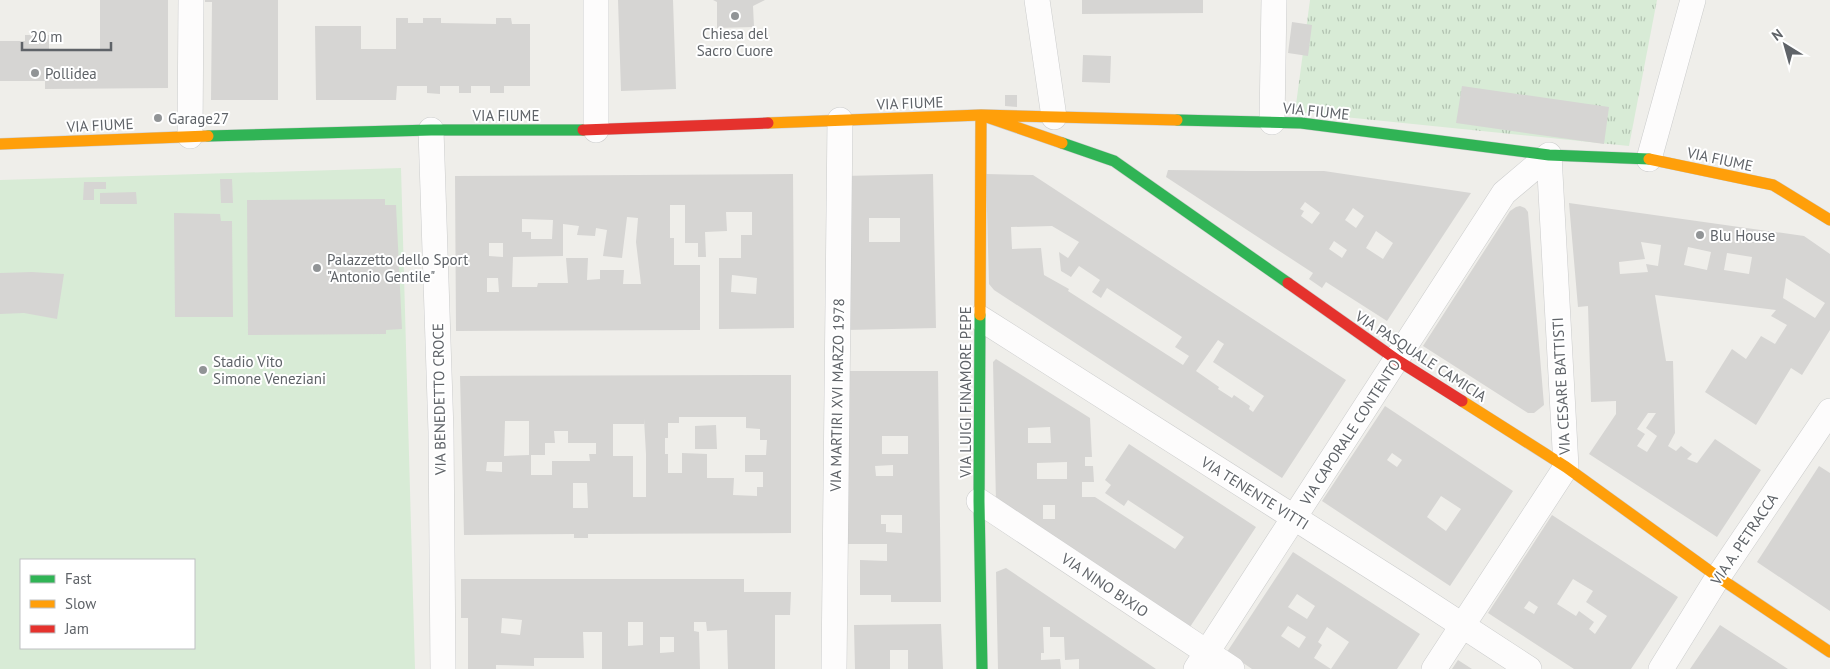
<svg xmlns="http://www.w3.org/2000/svg" width="1830" height="669" font-family="'PT Sans',sans-serif">
<defs>
<pattern id="grass-tufts" width="24" height="20" patternUnits="userSpaceOnUse" patternTransform="scale(1.25)"><rect width="24" height="20" fill="#d8ebd6"/><path d="M3 7l-1-3M5 7V3M7 7l1-3M15 17l-1-3M17 17v-4M19 17l1-3" fill="none" stroke="#b2c2b1"/></pattern>
</defs>
<rect width="100%" height="100%" fill="#efeeea"/>
<!-- grass -->
<path fill="url(#grass-tufts)" d="M1310,0h347l-28,146 -334,-34z"/>
<!-- pitch -->
<path fill="#d8ebd6" fill-rule="evenodd" d="M401,168l14,501h-415v-489zM21,560h173v88h-173z"/>
<!-- building -->
<path fill="#d6d5d3" fill-rule="evenodd" d="M100,0h68v88l-123,1v-8h-45v-40h25v-6h24v16h51z
M205,0h73v100h-67l1,-98h-7z
M618,0h55l3,89 -55,2z
M713,0h52l-12,6 1,21 -37,1v-26z
M1082,0h121v13l-121,1z
M396,18h12v5h15v-5h18v5l55,1v-6h15l1,6h18v62h-26v7h-14v-7h-19v7h-12v-7h-19v8l-13,-1v-7h-30l-1,14h-80l-1,-74h46v23h35z
M1292,22l20,3 -4,31 -20,-3z
M1083,55l28,1 -1,27 -28,-1z
M1462,86l147,21 -5,37 -148,-21z
M1005,95h12v12l-12,-1z
M1168,170l84,1h72l147,22 -84,128 -61,-39 -4,6 -13,-9 4,-6 -147,-96zM1305,202l15,11 -8,11 -11,-8 3,-5 -4,-2zM1353,208l11,8 -8,12 -11,-8zM1376,231l17,12 -10,16 -17,-11zM1334,241l13,9 -5,8 -13,-9z
M793,174l1,154 -75,1v-71h22v-23h11v-23h-26l1,19 -22,1 1,25h-8v-14h-13v-38h-15v33h4v27h26v65l-244,1 -1,-155zM627,217l11,1 -2,24 5,42h-18l1,-14h-24v9l-13,1 1,-22h-22l2,25h-30l-1,4h-25l1,-30 50,-1v-32l16,2 -2,9 18,1 1,-8 11,2 -4,26 19,2zM522,219l31,1 -1,19h-21v-7h-9zM489,243h14v14l-14,-1zM732,275l25,3 -1,16 -25,-2zM487,278h11l1,14h-12z
M933,174l3,154 -89,2 -4,-154zM869,218h31v24h-31z
M986,174l47,1 313,205 -64,98 -288,-188 -5,-6zM1052,226l27,16 -11,16 -9,-6 2,19 10,6 8,-11 21,14 -8,12 9,6 6,-10 75,49 -7,10 14,9 -6,9 -115,-74 1,-2 -25,-14 -3,-27 -29,1 -1,-22zM1218,340l6,4 -11,18 51,34 -11,16 -4,-3 1,-3 -16,-11 -2,3 -14,-9 1,-2 -23,-16z
M220,179h12l1,24h-12z
M84,182h22v7h-12v11h-11z
M136,192l1,12h-37v-11z
M385,199v6h11l6,124 -16,1v4l-138,1 -1,-135z
M1569,203l235,33 26,18v76l-28,45 -11,-7 -35,57 -51,-33 27,-43 14,10 15,-23 14,8 12,-19 -16,-9 5,-6 -121,-15 11,66h7l2,72 -7,13 8,5 5,-5 11,8 -5,5 10,4 18,-24 46,31 -44,67 -128,-83 27,-40v-13l-25,1 -3,-96 -10,1zM1641,242l20,3 -3,21 -12,-2 2,8 -28,2 -1,-12 26,-3zM1688,247l23,5 -4,18 -23,-5zM1727,253l25,4 -3,17 -25,-4zM1786,278l39,25 -10,15 -32,-20zM1648,413h8l-10,15 11,8 -10,16 -10,-6 8,-12 -8,-5z
M1520,206l5,2 3,4 16,193 -10,8h-6l-105,-67 87,-135 6,-4z
M174,213l46,1 1,7h11l1,96h-58z
M32,272l32,2 -7,45 -33,-6 -24,1v-41z
M996,359l94,59 2,39h-7v9h8l1,16h-12v15h13l80,52 9,-12 -56,-37 -4,6 -19,-13 6,-8 -6,-5 24,-36 127,83 -68,103 -192,-127 -3,-141zM1050,427l1,16h-23v-15zM1067,462v17h-30v-16zM1043,505h12v14h-12z
M844,371h94l3,231h-50v-7h-31v-35l27,1v-17h-40zM882,436h26v18h-26zM893,465v11h-17l-1,-10zM881,515h21v18l-16,-1v-8h-5z
M791,375v158l-203,1v4h-14v-4l-110,1 -4,-159zM679,417h67v11l14,1v11h7l-1,15h-21v17h18v15h-6v9l-24,-1 1,-17h-27v-24l-25,-1v20h-14v-19h-3v-16h3v-15h11zM644,419l2,35v43h-13v-41h-20v-32h31zM505,421h24v34l-25,1zM554,431h14v12h28v11h-7l1,7h-38v14h-21v-20h14v-12h10zM487,462h15v10l-16,-1zM573,483h14l1,25h-15z
M1385,406l128,85 -63,95 -128,-85zM1392,453l10,7 -5,7 -10,-7zM1441,496l20,13 -15,22 -19,-14z
M716,425l1,24h-22v-23z
M1819,466l11,7v138l-73,-49z
M1552,515l126,82 -47,72h-57l-86,-56zM1573,579l20,12 -7,11 21,14 -12,18 -6,-5 5,-7 -15,-11 -3,5 -19,-12zM1529,601l9,6 -4,7 -10,-6z
M1293,552l127,82 -23,35h-66l18,-27 -22,-15 -9,15 4,3 -8,13 17,11h-79l-25,-17zM1297,594l18,12 -8,13 -19,-12zM1288,626l18,11 -7,11 -18,-12z
M1006,568l150,101h-77v-10l-14,1 -1,-23h-14v-10h-7l1,26h-3v7l19,-1 1,10h-63l-2,-97z
M461,579h283v13h47l-1,23h-15v54h-47l-1,-39 -20,1 -1,-9h-12v9l5,1 1,37h-98v-37h-19l1,26h-50v8l-38,-1v4h-28v-51h-7zM502,618l20,2 -2,15 -19,-2zM628,622h15v23l-15,1zM660,637h14v15l-14,1z
M941,624l2,45h-35v-19h-18v19h-35l-1,-44z
M1720,625l68,44h-98z
M1458,660l14,9h-20z"/>
<g fill="none" stroke-linecap="round" stroke-linejoin="round">
<!-- street casing -->
<g stroke="#cbcccc" stroke-width="26">
<path id="street" d="M596,0v130
M1037,0l17,117
M1272,122l2,-122
M431,130l10,302 2,237
M190,136l1,-136
M1649,159l44,-159
M980,318l425,270 124,81
M979,501l253,168
M834,669l6,-549
M1196,669l308,-476 45,-38
M1434,669l132,-202 -17,-312
M1661,669l57,-92 112,-166"/>
</g>
<!-- fast casing -->
<g stroke="#cacacb" stroke-width="12">
<path id="fast" d="M1177,120l124,3 248,32 100,4
M208,136l223,-6h152
M1062,143l52,18 174,122
M980,315l-1,186 3,168"/>
</g>
<!-- slow casing -->
<g stroke="#cacacb" stroke-width="12">
<path id="slow" d="M768,123l213,-8 196,5
M0,144l208,-8
M1649,159l124,26 57,35
M980,315l1,-200 81,28
M1462,401l104,66 152,110 112,75"/>
</g>
<!-- jam casing -->
<g stroke="#cacacb" stroke-width="12">
<path id="jam" d="M583,130l185,-7
M1288,283l109,77 65,41"/>
</g>
<!-- street -->
<use href="#street" stroke="#fdfcfc" stroke-width="25"/>
<!-- fast -->
<use href="#fast" stroke="#30b455" stroke-width="11"/>
<!-- slow -->
<use href="#slow" stroke="#ff9f0a" stroke-width="11"/>
<!-- jam -->
<use href="#jam" stroke="#e5322d" stroke-width="11"/>
</g>
<!-- markers -->
<g fill="#919496" stroke="#fff" stroke-width="2">
<circle cx="735" cy="16" r="5"/>
<circle cx="35" cy="73" r="5"/>
<circle cx="158" cy="118" r="5"/>
<circle cx="1700" cy="235" r="5"/>
<circle cx="317" cy="268" r="5"/>
<circle cx="203" cy="370" r="5"/>
</g>
<g text-anchor="middle" dominant-baseline="central" stroke-width="4" stroke-linejoin="round" paint-order="stroke">
<!-- poi labels -->
<g font-size="15" fill="#5f6368" stroke="#fff" text-anchor="start">
<text x="735" y="33" text-anchor="middle">Chiesa del<tspan x="735" dy="17">Sacro Cuore</tspan></text>
<text x="45" y="73">Pollidea</text>
<text x="168" y="118">Garage27</text>
<text x="1710" y="235">Blu House</text>
<text x="327" y="259">Palazzetto dello Sport<tspan x="327" dy="17">"Antonio Gentile"</tspan></text>
<text x="213" y="361">Stadio Vito<tspan x="213" dy="17">Simone Veneziani</tspan></text>
</g>
<!-- street labels -->
<g font-size="15" fill="#5f6368" stroke="#fff">
<text transform="translate(910 103) rotate(-2)">VIA FIUME</text>
<text transform="translate(1316 111) rotate(6)">VIA FIUME</text>
<text x="506" y="115">VIA FIUME</text>
<text transform="translate(100 125) rotate(-3)">VIA FIUME</text>
<text transform="translate(1720 159) rotate(12)">VIA FIUME</text>
<text transform="translate(1421 356) rotate(33)">VIA PASQUALE CAMICIA</text>
<text transform="translate(1561 386) rotate(-93)">VIA CESARE BATTISTI</text>
<text transform="translate(965 392) rotate(-90)">VIA LUIGI FINAMORE PEPE</text>
<text transform="translate(837 395) rotate(-89)">VIA MARTIRI XVI MARZO 1978</text>
<text transform="translate(439 399) rotate(-91)">VIA BENEDETTO CROCE</text>
<text transform="translate(1350 432) rotate(-57)">VIA CAPORALE CONTENTO</text>
<text transform="translate(1255 493) rotate(32)">VIA TENENTE VITTI</text>
<text transform="translate(1744 539) rotate(-56)">VIA A. PETRACCA</text>
<text transform="translate(1105 585) rotate(34)">VIA NINO BIXIO</text>
</g>
</g>
<!-- legend -->
<rect x="20" y="559" width="175" height="90" fill="#ffffff" stroke="#bfc1c3"/>
<rect x="30" y="575" width="25" height="8" fill="#30b455" stroke="#bfc1c3"/>
<text x="65" y="584" font-size="15" fill="#5f6368">Fast</text>
<rect x="30" y="600" width="25" height="8" fill="#ff9f0a" stroke="#bfc1c3"/>
<text x="65" y="609" font-size="15" fill="#5f6368">Slow</text>
<rect x="30" y="625" width="25" height="8" fill="#e5322d" stroke="#bfc1c3"/>
<text x="65" y="634" font-size="15" fill="#5f6368">Jam</text>
<!-- north arrow -->
<g transform="translate(1785 45) rotate(323)" stroke="#ffffff" stroke-width="4" paint-order="stroke">
<path d="M0-4L9 19L0 12L-9 19Z" fill="#5f6368"/>
<text y="-8" font-size="14" font-weight="bold" text-anchor="middle" fill="#5f6368">N</text>
</g>
<!-- scale -->
<path d="M22 42v8h89v-8" fill="none" stroke="#5f6368" stroke-width="2.5"/>
<text x="30" y="42" font-size="15" fill="#5f6368" stroke="#ffffff" stroke-width="4" paint-order="stroke">20 m</text>
</svg>
